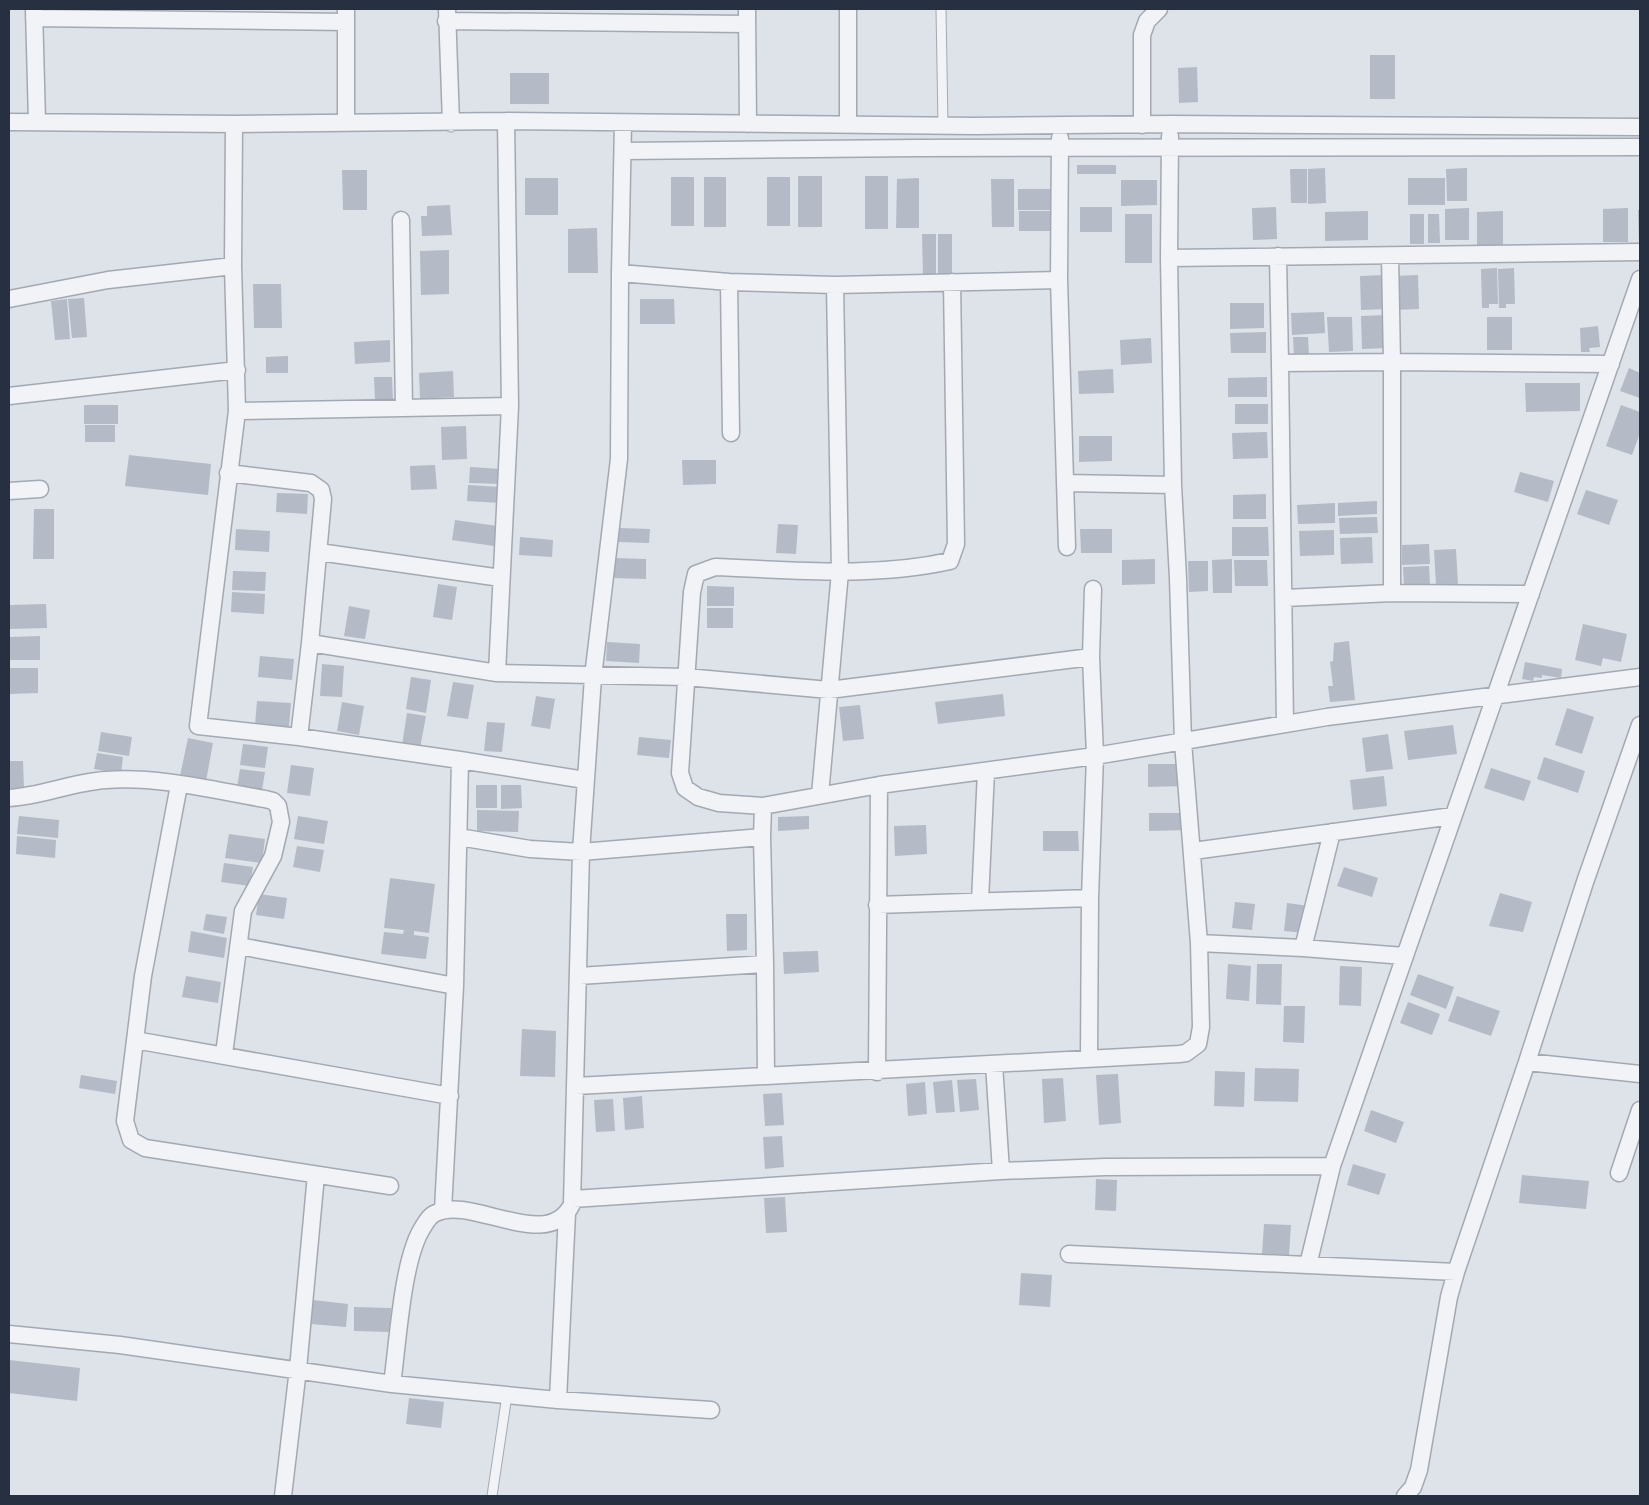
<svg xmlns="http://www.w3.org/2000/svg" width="1649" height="1505" font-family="Commissioner,sans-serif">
<rect width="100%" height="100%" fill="#dee2e9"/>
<!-- building -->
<path fill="#b4bbc6" d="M1370,55h25v44h-25z
M1197,67l1,35 -19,1 -1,-35z
M510,73h39v31h-39z
M1077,165h39v9h-39z
M1325,168l1,35 -18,1v-35z
M1467,168v33h-20l-1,-32z
M1290,169h17v34h-16z
M342,170h25v40h-24z
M798,176h24v51h-24z
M865,176h23v53h-23z
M671,177h23v49h-23z
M704,177h22v50h-22z
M767,177h23v49h-23z
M525,178h33v37h-33z
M919,178v50h-23l1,-49z
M1408,178h37v27h-37z
M991,179h23v48h-22z
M1121,180h36v25l-36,1z
M1018,189h33v21h-33z
M450,205l2,30 -30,1 -1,-20h6v-10z
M1080,207h32v25h-32z
M1276,207l1,32 -24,1 -1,-32z
M1469,208v32h-24v-31z
M1628,208v34h-25v-33z
M1638,210h2v34h-1z
M1019,211h32v20h-32z
M1368,211v29l-43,1v-29z
M1503,211v35l-26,1v-35z
M1125,214h27v49h-27z
M1410,214h14v30h-14z
M1428,214h11l1,29h-12z
M597,228l1,45h-30v-44z
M922,234h14v42h-13z
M938,234h14v41h-14z
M449,250v44l-28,1 -1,-44z
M1497,268l1,36h-9v4h-7l-1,-39z
M1514,268l1,36h-9v4h-7l-1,-39z
M1384,275l1,34 -24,1 -1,-34z
M1418,275l1,34 -24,1 -2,-34z
M253,284h28l1,44h-28z
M84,298l3,39 -15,1 -4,-39z
M67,299l3,40 -15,1 -4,-39z
M640,299h34l1,25h-35z
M1230,303h34v25l-34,1z
M1324,312l1,21 -33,2 -1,-22z
M1386,315l1,33 -25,1 -1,-33z
M1327,317h25l1,34 -24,1z
M1487,317h25v33h-25z
M1598,326l2,21 -11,1 1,4h-9l-1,-24z
M1266,332v21h-35l-1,-20z
M1293,337h15l1,19 -15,1z
M1151,338l1,25 -31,2 -1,-25z
M390,340v22l-35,2 -1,-22z
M288,356v17h-22v-16z
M1629,368l11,5v25l-20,-7z
M1113,369l1,24 -35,1 -1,-23z
M453,371l1,26 -34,2 -1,-26z
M374,377h18l1,23 -18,1z
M1267,377v20h-39v-19z
M1525,383h55v28l-54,1z
M1235,404h33v20h-33z
M84,405h34v19h-34z
M1621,405l19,7v21l-8,22 -26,-9z
M85,425h30v17h-30z
M466,426l1,33 -25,1 -1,-33z
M1267,432l1,26 -35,1 -1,-26z
M1079,436h33v25l-33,1z
M129,455l82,9 -3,31 -83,-9z
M682,460h34v24l-33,1z
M435,465l2,24 -26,1 -1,-24z
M470,467l32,2 -1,15 -32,-1z
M1520,472l34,9 -6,21 -34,-10z
M468,485l33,2 -1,16 -33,-2z
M1586,490l32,10 -9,25 -32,-11z
M277,493l31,1 -1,20 -31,-2z
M1266,494v25h-33v-24z
M1377,501v13l-39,2v-13z
M1335,503v20l-37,1 -1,-19z
M34,509h20v50h-21z
M1377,517l1,16 -38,1 -1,-16z
M455,520l42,6 -3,20 -42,-6z
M778,524l20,1 -2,29 -20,-1z
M1232,527h36l1,29h-37z
M619,528l31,1 -1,14 -31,-1z
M236,529l34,2 -1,21 -34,-2z
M1080,529h32v24h-31z
M1334,530v25l-34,1 -1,-25z
M520,537l33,3 -1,17 -33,-2z
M1372,537l1,26 -32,1 -1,-26z
M1429,544l1,20 -28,1v-20z
M1456,549l2,36h-22l-2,-35z
M614,558l32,1v20l-33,-1z
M1155,559v25l-33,1v-25z
M1232,559v34h-19l-1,-33z
M1234,560h33l1,26h-33z
M1188,561h20v30l-19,1z
M1429,566l1,19 -26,1 -1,-19z
M233,571l33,1 -1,19 -33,-1z
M438,584l19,3 -5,33 -19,-3z
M707,586l27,1v19h-27z
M232,592l33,2 -1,20 -33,-2z
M46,604l1,24 -38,1v-24z
M349,606l21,4 -5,29 -21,-3z
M707,608h26v20h-26z
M1583,624l44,10 -6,28 -18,-4 -2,8 -26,-6z
M40,636v24h-31v-23z
M1349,641l6,59 -25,2 -2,-16h5l-3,-24 3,-1 1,-18z
M607,642l33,2 -1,19 -33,-2z
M260,656l34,3 -2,21 -34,-3z
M1525,662l37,7 -1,9 -19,-3v3l-8,-1 -1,4 -11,-2z
M322,664l22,2 -2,31 -22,-1z
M9,668h29v25l-29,1z
M411,677l20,3 -5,33 -20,-4z
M453,682l21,3 -6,34 -21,-3z
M1003,694l2,22 -67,8 -3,-22z
M536,696l19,3 -5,30 -19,-3z
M257,701l34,2 -2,24 -34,-2z
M342,702l22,4 -5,29 -22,-4z
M860,705l4,34 -21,2 -4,-34z
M1567,708l27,9 -12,37 -27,-9z
M407,713l19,3 -6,32 -18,-3z
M487,722l18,1 -3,29 -18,-1z
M1453,725l4,29 -49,6 -4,-29z
M101,732l31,5 -3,19 -31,-5z
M1388,734l5,35 -27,3 -4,-34z
M639,737l32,3 -2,18 -32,-3z
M188,738l25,5 -7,38 -26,-5z
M243,744l25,3 -3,21 -25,-3z
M97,753l26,4 -2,17 -27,-5z
M1544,757l41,14 -7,22 -41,-14z
M9,761h14l1,27 -15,1z
M1148,764h36v22l-36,1z
M291,765l23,3 -4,28 -23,-3z
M1491,768l40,13 -7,20 -40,-13z
M240,769l25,3 -3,18 -25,-3z
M1384,776l3,30 -34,4 -3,-30z
M476,785h21v23h-21z
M501,785h20l1,23 -21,1z
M477,810l42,1 -1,21 -41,-1z
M1149,813h37v17l-37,1z
M19,816l40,4 -1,18 -41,-4z
M298,816l30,5 -4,23 -30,-5z
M809,816v13l-31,2v-14z
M926,825l1,29 -32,2 -1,-30z
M1043,831h35l1,20h-36z
M229,834l36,5 -3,24 -37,-5z
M17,836l39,4 -1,18 -39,-4z
M297,846l27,4 -4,22 -27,-5z
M224,863l29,4 -3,19 -29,-4z
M1344,867l34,11 -6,19 -35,-11z
M390,878l45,6 -6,49 -15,-2v4l15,2 -3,22 -45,-5 3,-22 19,2 1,-4 -20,-2z
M1500,893l32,9 -9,30 -34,-6z
M259,894l28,4 -3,21 -28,-4z
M1235,902l20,2 -3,26 -20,-2z
M1287,903l22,3 -3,27 -22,-2z
M206,914l21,3 -3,17 -21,-4z
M726,914h21v36l-20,1z
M191,931l36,7 -3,20 -36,-6z
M818,951l1,21 -35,2 -1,-22z
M1228,964l23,2 -2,35 -23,-2z
M1257,964h25l-1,41 -25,-1z
M1340,966l22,1 -1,39 -22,-1z
M1418,974l36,13 -8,22 -36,-14z
M186,976l35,6 -3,21 -36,-6z
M1457,996l43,15 -9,25 -43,-15z
M1408,1002l32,12 -8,21 -32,-12z
M1284,1006h21l-1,37 -21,-1z
M522,1029l34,2 -1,46 -35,-1z
M1255,1068l44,1 -1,33 -44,-1z
M1215,1071l30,1 -1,35 -30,-1z
M1118,1074l3,49 -22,2 -3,-50z
M81,1075l36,6 -2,13 -36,-6z
M1063,1078l3,43 -22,2 -2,-44z
M976,1079l3,31 -19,2 -3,-32z
M952,1080l3,32 -19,1 -3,-31z
M925,1082l2,32 -19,2 -2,-32z
M782,1093l2,32 -19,1 -2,-32z
M642,1096l2,32 -19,2 -2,-32z
M613,1099l2,32 -19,1 -2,-32z
M1371,1110l33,12 -8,21 -32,-12z
M782,1136l2,31 -19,2 -2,-32z
M1353,1164l33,10 -7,21 -32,-10z
M1522,1175l67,6 -3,28 -67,-6z
M1096,1179l21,1 -1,31 -21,-1z
M785,1197l2,35 -21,1 -2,-35z
M1264,1224l27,1 -2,30 -27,-1z
M1021,1273l31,2 -2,32 -31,-2z
M313,1300l35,4 -2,23 -35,-3z
M354,1307l37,1 -1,24 -36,-1z
M9,1360l71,8 -3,33 -68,-8z
M409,1398l35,4 -3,26 -35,-4z"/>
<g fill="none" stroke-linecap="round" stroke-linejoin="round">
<!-- service casing -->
<g stroke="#a3a9b3" stroke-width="11">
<path id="service" d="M941,9l2,116
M492,1496l15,-101"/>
</g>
<!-- minor casing -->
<g stroke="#a3a9b3" stroke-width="19">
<path id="minor" d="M34,9l3,113
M346,9v113
M447,9l4,114
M747,9l1,115
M848,9v115
M34,18l312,4
M446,21l301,3
M9,122l225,2 272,-3
M623,123l-3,150 109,9 106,3 224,-5
M234,124l-1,142 4,145
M1142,125v-90l5,-14 12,-12
M1170,136l-1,122 471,-6
M1060,138l-1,142 8,267
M623,151l294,-3 723,-1
M401,220l3,188
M1278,256l2,107 112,-1v231
M1390,256l2,106 219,2
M729,282l2,151
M952,282l4,262 -6,17c-77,17 -156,9 -235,6l-19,7 -4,18 -12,181 5,15 13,9 21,6 44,3 116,-21 216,-29 232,-39 313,-40
M9,299l99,-19 125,-14
M1280,363l5,361
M9,396l228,-26
M510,406l-13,267 189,4 143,13 262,-33
M228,473l83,10 10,7 2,9 -13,144 187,30
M1065,483l108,2
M9,491l31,-2
M319,552l182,26
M1285,598l107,-5 139,1
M1640,725l-55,157 -58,180 113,12
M299,737l11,-94
M460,760l125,20
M179,785l-36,191 -18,145 6,19 14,8 245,38
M820,795l20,-223 -5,-287
M9,798c33,-2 64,-16 97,-18 52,-4 107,10 159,19l8,2 5,5 3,16 -8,34 -30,55 -19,143
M459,837l71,12 51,3 12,-175 26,-218 1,-186
M762,837l3,127
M1193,851l260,-35
M1090,898l5,-142 -4,-99 2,-68
M980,901l6,-130
M877,905l213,-7 -1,160
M1199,943l104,5 29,-116
M239,946l216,40
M1303,948l101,8
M579,976l186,-12 1,111
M135,1040l315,56
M994,1064l7,107
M877,1072l2,-287
M576,1086l603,-32 7,-1 12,-9 3,-17 -2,-84 -16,-201 -5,-164 -5,-93 -4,-227
M1619,1173l21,-63
M573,1199l428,-28 104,-4 227,-1 308,-887
M443,1210l12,-224 5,-226 -161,-23 -101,-11 39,-315 273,-5 -4,-285 469,5 195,-2 470,3
M1069,1254l387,18
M1308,1265l24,-99
M9,1334l111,11 272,39 166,16 153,10
M392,1384c6,-41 10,-125 31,-157 3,-5 7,-12 13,-14 35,-18 113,41 136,-9l9,-352 181,-15 1,-31
M558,1400l9,-187
M283,1496l15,-127 18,-194
M1405,1496l8,-9 6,-17 30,-173 7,-25 71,-210"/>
</g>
<!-- service -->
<use href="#service" stroke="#f1f3f7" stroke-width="9"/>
<!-- minor -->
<use href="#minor" stroke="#f1f3f7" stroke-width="16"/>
</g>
<!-- border -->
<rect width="1649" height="1505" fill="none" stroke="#263041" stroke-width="20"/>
</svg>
